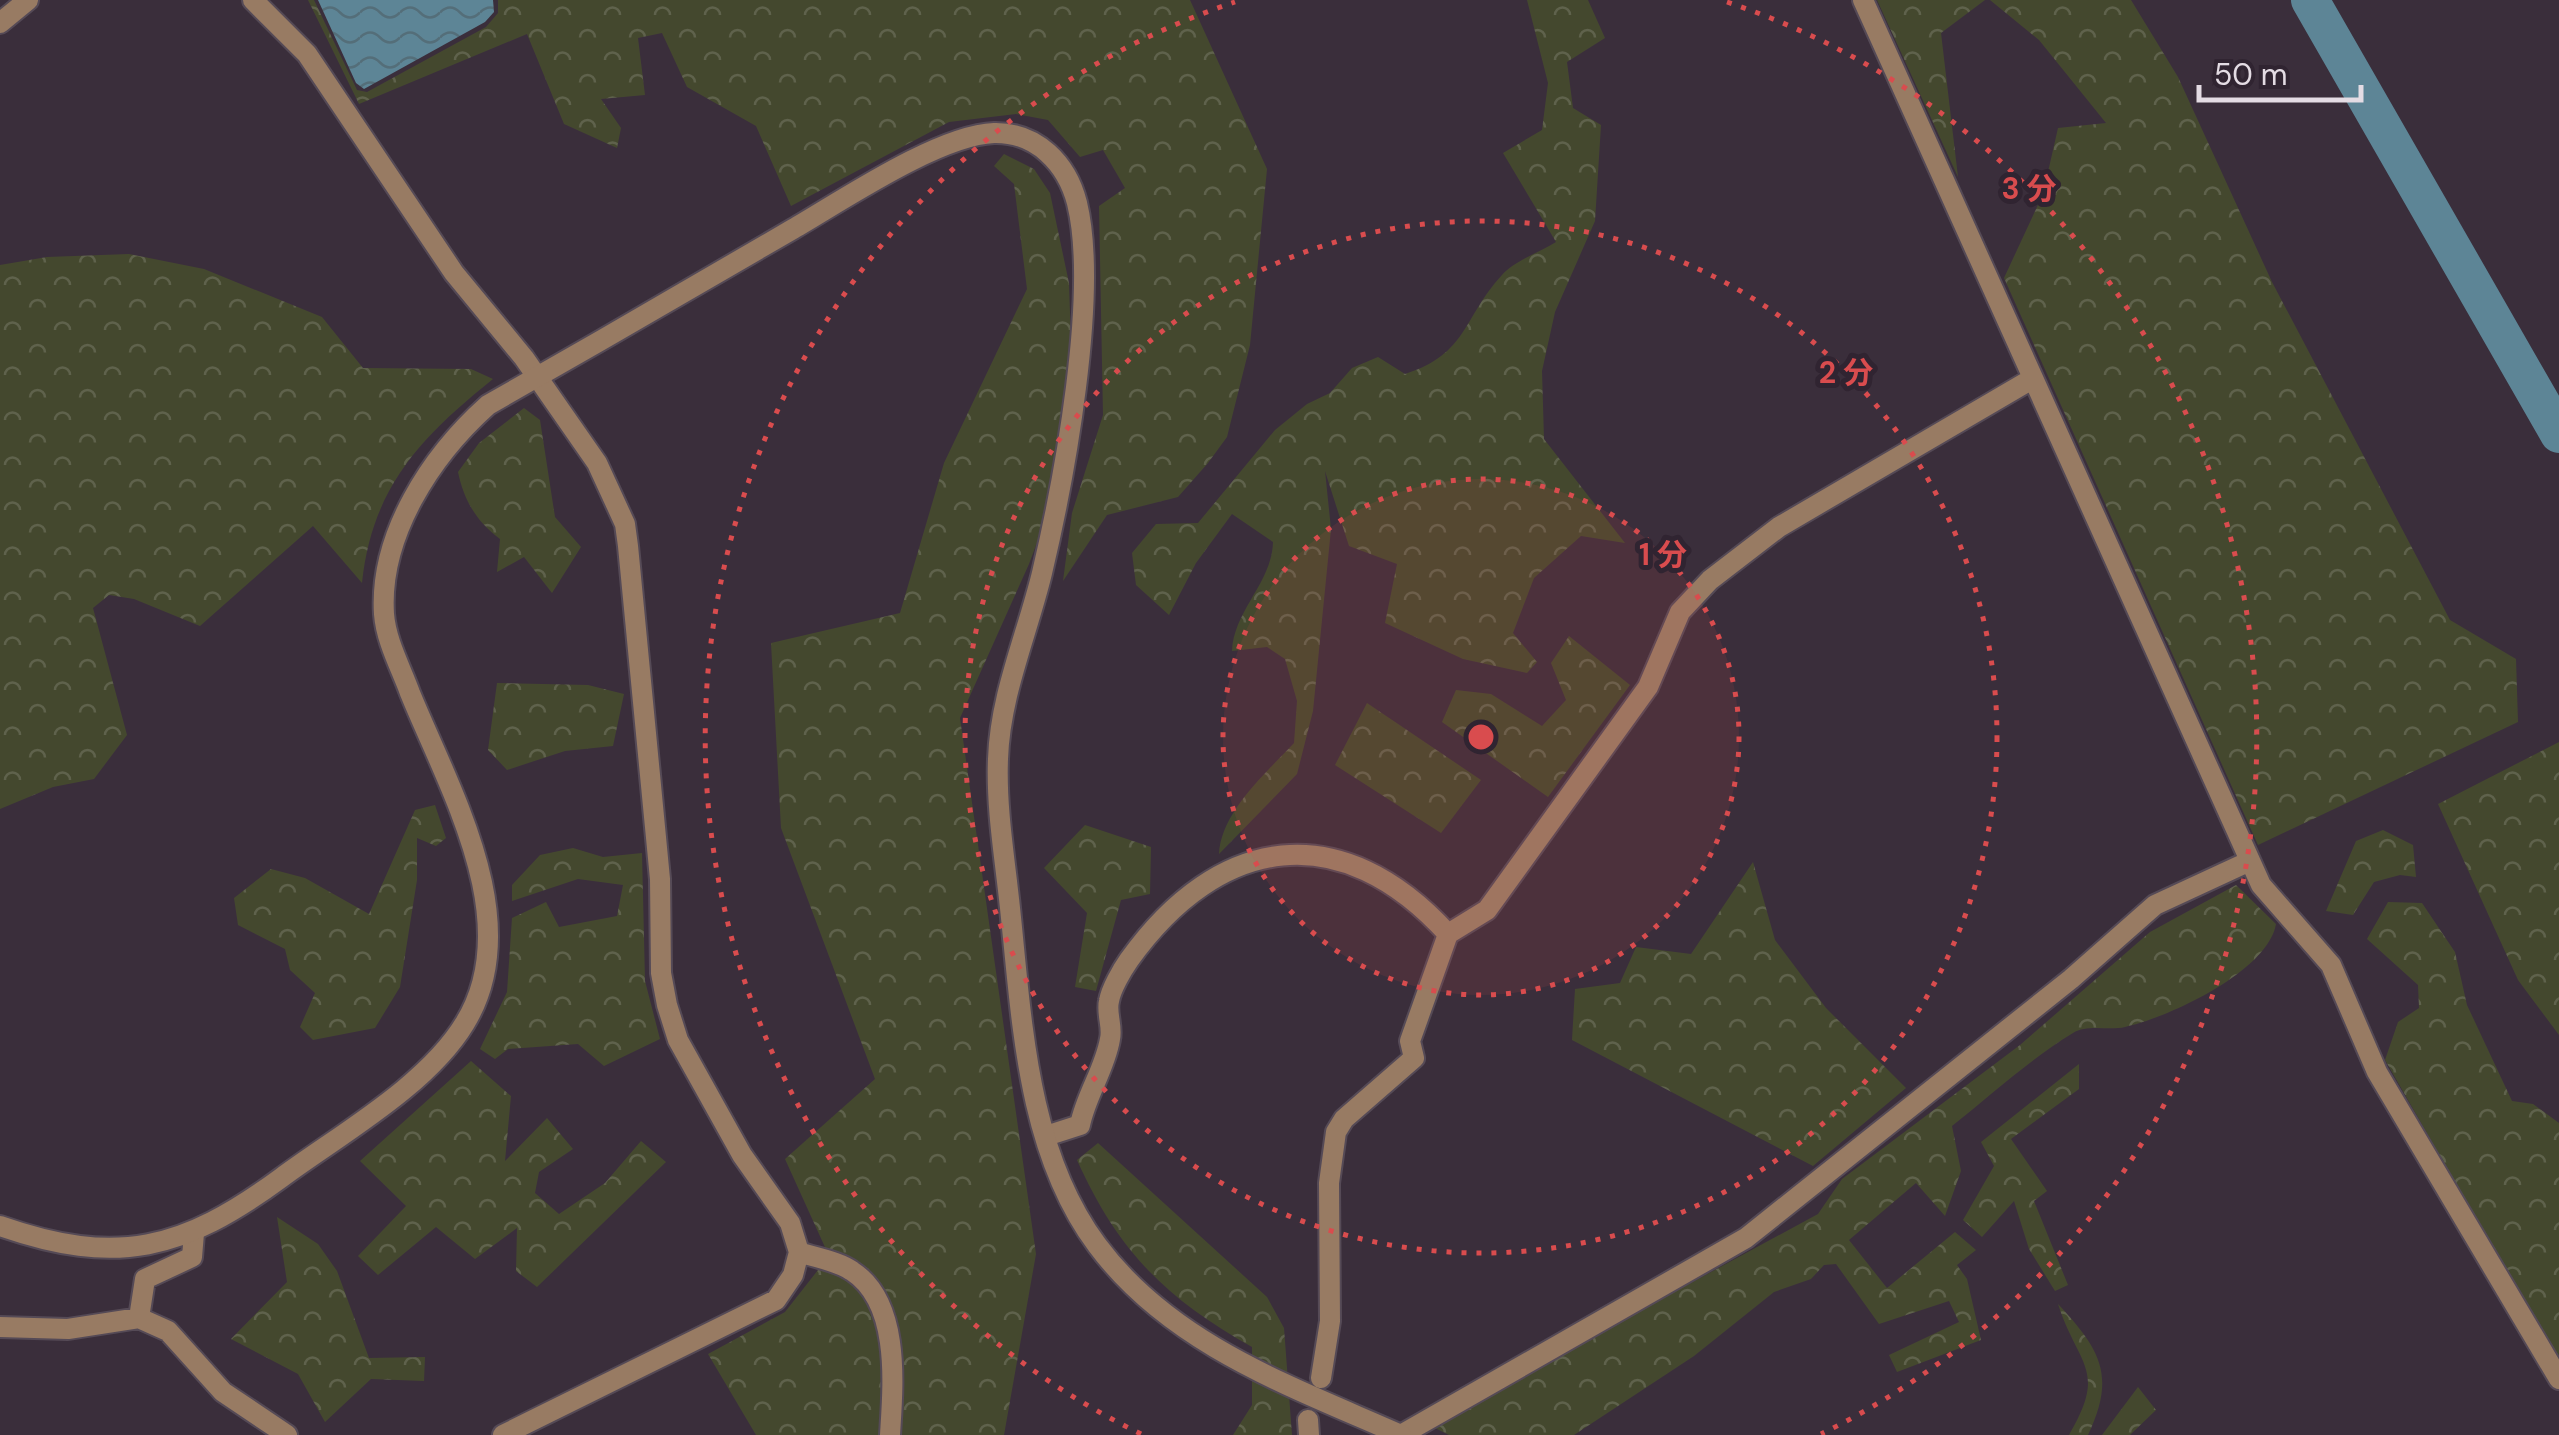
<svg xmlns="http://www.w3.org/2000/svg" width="2559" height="1435" font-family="'DM Sans','Noto Sans JP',sans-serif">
<defs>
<pattern id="forest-crowns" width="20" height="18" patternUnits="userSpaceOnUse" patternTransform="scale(2.5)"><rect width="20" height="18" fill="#44482e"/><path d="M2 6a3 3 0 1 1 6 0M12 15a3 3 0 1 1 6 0" fill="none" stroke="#5f624c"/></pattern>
<pattern id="water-waves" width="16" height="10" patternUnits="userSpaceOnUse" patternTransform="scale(2.5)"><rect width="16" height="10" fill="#5d8596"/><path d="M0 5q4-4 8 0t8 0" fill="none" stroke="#546e79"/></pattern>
</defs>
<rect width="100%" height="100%" fill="#3a2e3b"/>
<!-- forest -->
<path fill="url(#forest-crowns)" d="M308,0h6l43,90 10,2 119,-65 12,-14v-13h692l77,169 -17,176 -23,92 -19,26 -30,34 -71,18 -44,66 9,-68 31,-98 -4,-209 26,-18 -22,-38 -23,7 -32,-37 -32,-6 -67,8 -158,84 -35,-80 -69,-39 -25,-54 -24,5 7,57 -44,4 20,29 -4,20 -53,-24 -37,-90 -168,70z
M1527,0h61l17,38 -38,24 6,46 28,17 -6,96 -40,91 -13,59 2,68 81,104 -44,-7 -47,42 -21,55 24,29 -10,11 -64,-14 -78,-36 12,-59 -48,-18 -24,-75 6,58 -18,182 -16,63 -78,80c2,-42 47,-81 75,-111l3,-42 -12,-42 -18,-12 -35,4c2,-41 40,-68 41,-109l-41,-28 -36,49 -27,52 -33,-30 -4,-32 24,-29 42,-1 77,-93 32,-26 23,-11 22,-25 26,-11 27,17c63,-20 58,-57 97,-99 12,-14 38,-23 54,-33l-53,-89 39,-23 6,-47z
M1877,0h108l-44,33 17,144z
M1990,0h141l47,77 94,205 178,338 66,39 2,63 -260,123 -254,-567 39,-84 15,-66 48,-5 -67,-83z
M1004,154l30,15 16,24 19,90 4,120 -12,76 -32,85 -69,154 76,536 -32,181h-248l-48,-81 77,-42 44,-56 -44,-97 90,-80 -94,-251 -10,-185 129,-30 44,-150 83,-174 -13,-105 -20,-18z
M129,254l75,15 118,48 41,51 108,1 22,10c-72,58 -121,108 -131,204l-49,-57 -113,100 -66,-27 -25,-4 -16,13 34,127 -33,44 -41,8 -53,22v-544l47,-8z
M524,408l16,12 15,97 26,30 -29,46 -28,-36 -27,15 3,-33c-23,-17 -36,-38 -42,-67l21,-29z
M1569,636l61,49 -82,112 -106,-75 14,-32 35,4 51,32 24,-26 -15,-37z
M497,683l91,2 36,9 -11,52 -48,5 -58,19 -19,-20z
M1367,703l114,77 -40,53 -106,-68z
M2559,742v293l-41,-55 -80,-176z
M435,805l11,33 -10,8 -19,-8v42l-17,107 -25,41 -62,12 -13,-13 15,-34 -25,-23 -5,-21 -47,-24 -4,-27 37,-29 34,9 64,36 46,-104z
M1085,825l66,22 -1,47 -29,6 -25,91 -21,-4 12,-74 -43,-45z
M2383,830l30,15 3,32 -16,-2 -26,7 -21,33 -27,-4 30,-70z
M573,848l30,9 39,-4 3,128 15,58 -56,27 -26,-22 -70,5 -13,10 -15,-10 27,-57 5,-74 34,-16 13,25 58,-11 6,-31 -45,-6 -66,22v-16l28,-30z
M1753,862l22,78 51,68 80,80 -93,78 -241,-126 3,-51 45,-6 16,-36 55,7z
M2236,885l40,39c-8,47 -106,93 -151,103 -16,4 -38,-3 -52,6 -43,26 -82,62 -121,93l9,45 -16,45 -29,-33 -67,57 38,48 68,-56 21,18 -19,15 10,14 14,61 -84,32 -8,-17 70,-33 -10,-21 -70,23 -43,-60 -12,1 -13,14 -37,13 -80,64 -120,79h-125l-20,-10 389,-211 24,-35 178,-134 130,-113z
M2388,902l34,1 33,49 12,53 45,96 21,3 26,19v240l-174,-303 13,-38 21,-14 -1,-23 -51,-46z
M471,1061l40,35 -6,65 42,-43 26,31 -34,23 -4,21 24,21 46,-31 36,-42 25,21 -129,125 -21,-16 1,-43 -42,31 -39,-32 -58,48 -20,-19 48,-50 -46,-45z
M2079,1064v25l-68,50 36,52 -13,10 34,84 -13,6 -26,-42 -15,-48 -32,36 -19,-17 31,-54 -13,-24z
M1098,1143l169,154 17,31 8,107h-59l19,-30v-58c-87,-49 -134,-96 -175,-187z
M277,1217l41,27 19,27 32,87 56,-1 -1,24 -53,-2 -46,43 -27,-48 -67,-35 56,-57z
M2058,1304c43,46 58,72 30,131h-19c39,-66 9,-69 -11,-131z
M2138,1387l18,23 -26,25h-28z"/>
<!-- water -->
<path fill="url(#water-waves)" d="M318,0h175l1,12 -9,10 -121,67 -8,-6z"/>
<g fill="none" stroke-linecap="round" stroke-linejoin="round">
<!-- river -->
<path stroke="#5d8596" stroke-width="38" d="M2310,0l249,434"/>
<!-- minor casing -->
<g stroke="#554a56" stroke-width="24">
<path id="minor" d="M253,0l54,54 147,219 70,85 73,105 28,61 3,22 32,333 1,94 6,32 11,35 64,115 48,68 9,29 -6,23 -17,25 -273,135
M1863,0l398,885 70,80 46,107 182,307
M0,23l28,-23
M1046,1136l34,-11c6,-30 25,-56 30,-86 3,-12 -4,-26 -1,-38 2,-12 13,-31 20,-41 90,-126 212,-144 319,-26
M799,1252c17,6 39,9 53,19 49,32 41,114 38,164
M139,1318l6,-39 47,-22 2,-24
M0,1327l68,2 71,-11 29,13 55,61 64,43
M1321,1378l9,-57 -1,-138 7,-51 8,-13 70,-61 -4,-17 38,-107 39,-24 161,-223 32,-75 30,-32 69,-53 253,-148
M1308,1420l1,15
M1401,1435l345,-197 325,-259 84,-74 95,-44"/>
</g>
<!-- tertiary casing -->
<g stroke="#554a56" stroke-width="24">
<path id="tertiary" d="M0,1226c117,41 183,24 281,-48 58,-43 146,-92 184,-155 62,-101 -16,-234 -55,-330 -9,-25 -24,-52 -26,-79 -5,-79 47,-158 104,-209 102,-58 204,-117 305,-176 50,-29 146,-94 201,-96 43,-1 73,31 83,70 22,91 -13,277 -35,370 -15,62 -42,122 -44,186 -2,50 7,100 12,149 12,113 17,243 87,337 74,100 196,142 304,190"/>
</g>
<!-- minor -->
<use href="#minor" stroke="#987b63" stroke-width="20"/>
<!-- tertiary -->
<use href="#tertiary" stroke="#987b63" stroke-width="20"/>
</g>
<!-- distance rings -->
<circle cx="1481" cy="737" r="258" fill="#d94c4e" fill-opacity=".12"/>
<g fill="none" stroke="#d94c4e" stroke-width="5" stroke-dasharray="5 10">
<circle cx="1481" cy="737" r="258"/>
<circle cx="1481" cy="737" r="516"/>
<path d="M1141 1434A775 775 0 0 1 1235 2M1727 2A775 775 0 0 1 1821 1434"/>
</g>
<circle cx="1481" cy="737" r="15" fill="#d94c4e" stroke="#302431" stroke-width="5"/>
<g font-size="30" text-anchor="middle" font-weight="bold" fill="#d94c4e" stroke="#302431" stroke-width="10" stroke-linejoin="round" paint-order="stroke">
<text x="2029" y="199">3 分</text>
<text x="1846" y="383">2 分</text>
<text x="1663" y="565">1 分</text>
</g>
<!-- scale -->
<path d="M2199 85v15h162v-15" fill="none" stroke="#e4dce4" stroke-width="5"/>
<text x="2214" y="85" font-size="30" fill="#e4dce4" stroke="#302431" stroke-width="8" paint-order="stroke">50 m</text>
</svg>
